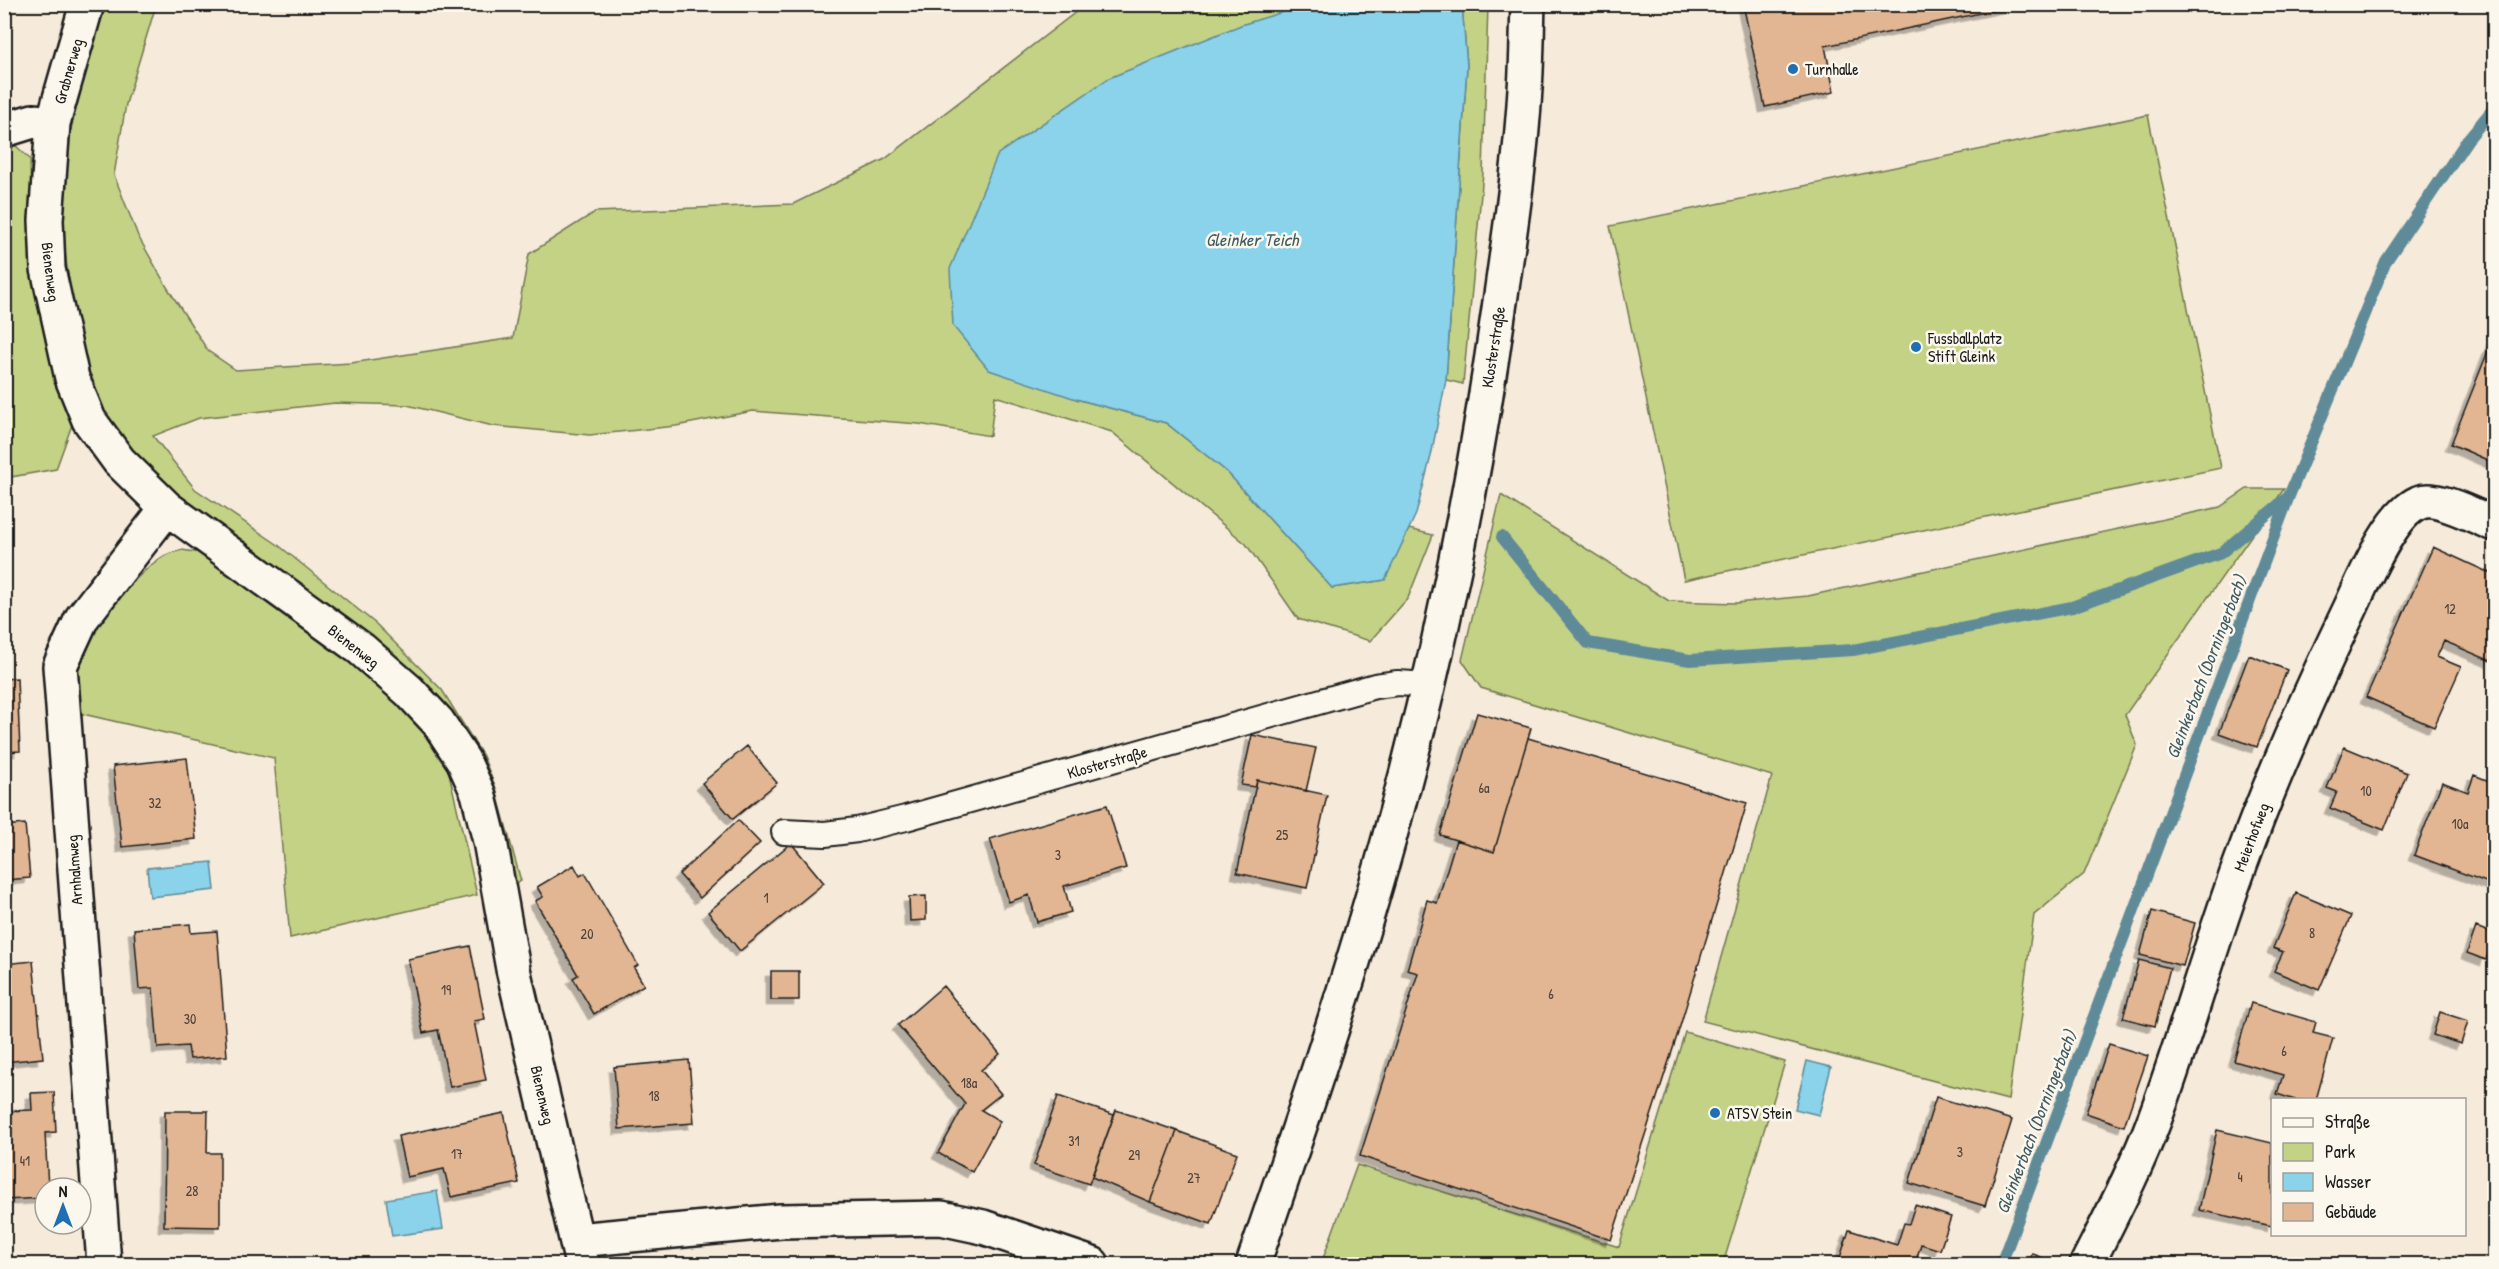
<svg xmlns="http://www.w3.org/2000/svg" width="2499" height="1269" font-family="'Patrick Hand',sans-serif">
<defs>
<filter id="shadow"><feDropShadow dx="-5.5" dy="5.5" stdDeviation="0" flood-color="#0004"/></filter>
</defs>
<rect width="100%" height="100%" fill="#f6eada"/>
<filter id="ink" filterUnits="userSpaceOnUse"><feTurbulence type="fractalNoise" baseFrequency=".0167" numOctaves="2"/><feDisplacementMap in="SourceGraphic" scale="12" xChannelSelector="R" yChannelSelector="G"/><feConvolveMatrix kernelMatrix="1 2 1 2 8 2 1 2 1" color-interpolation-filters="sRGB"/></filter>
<g filter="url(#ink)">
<!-- green -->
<path fill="#c4d286" stroke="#707751" stroke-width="1.5" d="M102,5h54l-30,99 -12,71 24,61 29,51 41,64 28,19 115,-7 162,-25 16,-84 66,-42 198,-8 92,-45 200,-154h224l-68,20 -165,374 90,24 61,49 105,116 52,-8 25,-51 24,6 -25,63 -38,43 -72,-22 -52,-75 -134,-112 -117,-36 -5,40 -71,-12 -166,-13 -77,15 -86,9 -97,-9 -86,-21 -72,-2 -136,15 -46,18 42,53 82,55 99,80 66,66 41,66 12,30 26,95 -11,4 -30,-112 -256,-237 -83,-70 -46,-65 -21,-84 -10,-71 -1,-85z
M1462,5h26l-5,168 -20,211 -17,-4 21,-314z
M2148,115l73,353 -537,112 -74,-354z
M15,145l15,14 2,90 8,62 33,111 -17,47 -51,9 -1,-330z
M2247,489h37l-159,226 12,30 -53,129 -50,41 -26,185 -305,-79 69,-245 -291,-88 -19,-28 39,-165 168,106 67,2 72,-7 412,-89z
M182,550l19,3 19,9 195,149 31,49 31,135 -187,43 -16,-180 -191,-44c-8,-16 -8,-43 -2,-60 9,-28 58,-83 83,-98 5,-3 12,-4 18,-6z
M1685,1032l100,30 -62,202h-402l36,-99 262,82z"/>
<!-- water -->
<path fill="#8ad3eb" stroke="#5e8a98" stroke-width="1.5" d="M1309,4l153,1 5,61 -21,314 -15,76 -15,58 -31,66 -53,8 -105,-116 -61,-49 -90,-24 -87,-29 -36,-44 -3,-57 48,-115 111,-76 132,-53z
M212,862l3,28 -65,7 -3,-29z
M1807,1061l24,6 -12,48 -24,-6z
M437,1191l6,38 -51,7 -6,-37z"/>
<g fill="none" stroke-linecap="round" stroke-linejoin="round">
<!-- stream -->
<path stroke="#5e8a98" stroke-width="12" d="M1502,537l86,106 102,17 163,-10 219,-43 149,-54 67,-56
M2001,1264l288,-768 97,-235 82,-122 26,-31"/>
</g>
<!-- building -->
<path fill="#e2b692" stroke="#1c1c1c" stroke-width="1.5" filter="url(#shadow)" d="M1743,4h280l-198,42 9,46 -69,15z
M2494,336v127l-43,-19z
M2433,547l61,28v77l-3,9 -47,-20 -7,16 24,10 -27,60 -68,-30z
M2249,655l38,15 -30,77 -38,-14z
M17,678l3,73 -16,1v-73z
M1477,713l54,15 -37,124 -54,-17z
M1252,735l64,13 -10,43 -49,-11 -1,7 -15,-2z
M1528,738l219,65 -69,230 -67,207 -251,-84 58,-183 -11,-3 20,-70 10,3 19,-63 38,12z
M747,746l30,37 -44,36 -31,-36z
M2344,747l63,26 -23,57 -54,-22 7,-16 -10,-4z
M187,758l9,81 -74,8 -9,-81z
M2474,775l20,8v102l-80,-30 28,-73 26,10z
M1257,780l70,15 -20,93 -70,-15z
M1107,805l19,63 -62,18 7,26 -34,10 -8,-27 -20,7 -19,-63z
M738,820l22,23 -60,55 -21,-24z
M25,824l5,54 -26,2v-54z
M791,843l33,40 -84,68 -32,-39z
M574,865l6,11 5,-3 53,92 -4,3 10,17 -50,29 -21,-36 5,-3 -43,-74 8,-4 -6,-10z
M2296,893l55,23 -32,74 -45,-19 9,-19 -10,-4z
M926,896v24l-16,1 -1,-24z
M2152,911l43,12 -12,43 -43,-11z
M190,924l1,9 26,-2 10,125 -37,3 -2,-13 -30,2 -5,-60 -14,1 -5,-60z
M2476,927l18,7 -8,26 -19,-7z
M470,946l15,73 -11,2 12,59 -36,7 -12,-57 -15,3 -15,-74z
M2139,960l31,8 -15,58 -32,-8z
M33,961l10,97 -39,4v-98z
M771,971h28v29h-28z
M943,986l57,68 -19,16 20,24 -20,16 19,11 -28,51 -34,-19 27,-49 -67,-79z
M2251,1003l65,19 -3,11 20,5 -17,62h-21l-18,-6 6,-19 -49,-14z
M2440,1012l28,9 -7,23 -28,-9z
M2109,1044l39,12 -24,70 -38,-13z
M689,1060l5,63 -75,6 -5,-62z
M54,1092l2,40 -11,1 3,55h-3v10l-41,2v-89l28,-1 -1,-17z
M1058,1096l56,19 -25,69 -55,-19z
M1936,1097l76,23 -27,86 -76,-23z
M1116,1110l61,21 -27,71 -58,-25z
M165,1111h43l-1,42h13v74l-56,-1z
M504,1113l15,70 -68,14 -7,-28 -37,8 -9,-41z
M2217,1130l55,13v83l-73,-16z
M1177,1131l60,22 -26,71 -61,-22z
M1915,1205l36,12 -11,33 -19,-6 -6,20h-77l11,-34 48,15 7,-22 5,1z
M2032,1253l21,11h-27z"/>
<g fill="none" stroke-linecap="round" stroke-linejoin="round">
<!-- lane casing -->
<g stroke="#1c1c1c" stroke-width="28">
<path id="lane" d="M784,832l41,2 32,-4 49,-12 469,-132 23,-3 30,2"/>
</g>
<!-- street casing -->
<g stroke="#1c1c1c" stroke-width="38">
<path id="street" d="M87,4l-34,119 -7,97 2,49 24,109 17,42 30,41 48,47 194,141 48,42 29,31 25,38 15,33 12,48 23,128 69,295
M4,130l29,-9 20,2
M577,1240l204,-19 160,-3 42,9 109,37
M104,1264l-44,-598 22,-48 85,-110
M2087,1264c24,-48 49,-95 68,-146 31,-83 54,-169 85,-253 31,-86 69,-171 109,-254 13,-27 42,-100 72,-109 17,-6 57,16 73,22"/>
</g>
<!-- secondary casing -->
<g stroke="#1c1c1c" stroke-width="38">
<path id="secondary" d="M1253,1264c54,-157 108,-316 150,-477 42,-159 74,-322 97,-485 10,-71 21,-142 25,-213 2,-28 2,-56 3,-85"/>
</g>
<!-- lane -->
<use href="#lane" stroke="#fbf7ec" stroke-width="24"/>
<!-- street -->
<use href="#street" stroke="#fbf7ec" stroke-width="33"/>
<!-- secondary -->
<use href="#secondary" stroke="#fbf7ec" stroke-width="33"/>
</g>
</g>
<!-- markers -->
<g fill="#1f6fb2" stroke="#fbf7ec" stroke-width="2">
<circle cx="1793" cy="69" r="6"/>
<circle cx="1916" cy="347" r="6"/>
<circle cx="1715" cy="1113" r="6"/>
</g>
<g text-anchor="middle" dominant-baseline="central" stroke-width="5" stroke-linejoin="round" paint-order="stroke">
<!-- number labels -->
<g font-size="14" fill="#4e423a">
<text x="2450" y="608">12</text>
<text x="1484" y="787">6a</text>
<text x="2366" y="790">10</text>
<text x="155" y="802">32</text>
<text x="2460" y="823">10a</text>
<text x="1282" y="834">25</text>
<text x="1058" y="854">3</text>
<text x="766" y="897">1</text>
<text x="2312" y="932">8</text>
<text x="587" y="933">20</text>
<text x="446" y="989">19</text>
<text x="1551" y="993">6</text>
<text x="190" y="1018">30</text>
<text x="2284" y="1050">6</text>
<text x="969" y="1082">18a</text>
<text x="654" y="1095">18</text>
<text x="1074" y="1140">31</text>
<text x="1960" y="1151">3</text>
<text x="457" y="1153">17</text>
<text x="1134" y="1154">29</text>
<text x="25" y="1160">41</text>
<text x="2240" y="1176">4</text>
<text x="1194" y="1177">27</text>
<text x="192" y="1190">28</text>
</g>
<!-- poi labels -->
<g font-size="16" fill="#1c1c1c" stroke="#fbf7ec" text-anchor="start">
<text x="1805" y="69">Turnhalle</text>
<text x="1928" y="338">Fussballplatz<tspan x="1928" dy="18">Stift Gleink</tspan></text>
<text x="1727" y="1113">ATSV Stein</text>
</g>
<!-- street labels -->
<g font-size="16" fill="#1c1c1c" stroke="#fbf7ec">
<text transform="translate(68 71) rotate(-74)">Grabnerweg</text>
<text transform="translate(51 272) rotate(83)">Bienenweg</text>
<text transform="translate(1493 347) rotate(-81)">Klosterstraße</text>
<text transform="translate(354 646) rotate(38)">Bienenweg</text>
<text transform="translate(1107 762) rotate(-16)">Klosterstraße</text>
<text transform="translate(2251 837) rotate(-69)">Meierhofweg</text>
<text transform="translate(74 870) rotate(-94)">Arnhalmweg</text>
<text transform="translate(543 1095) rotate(77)">Bienenweg</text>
</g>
<!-- water labels -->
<g font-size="18" font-style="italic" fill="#425c64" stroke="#fbf7ec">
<text x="1252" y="239">Gleinker Teich</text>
<text transform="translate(2206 667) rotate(-69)">Gleinkerbach (Dorningerbach)</text>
<text transform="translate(2036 1122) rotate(-69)">Gleinkerbach (Dorningerbach)</text>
</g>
</g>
<!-- margin -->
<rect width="2499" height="1269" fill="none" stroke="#fbf7ec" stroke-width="24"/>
<rect x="12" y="12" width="2475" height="1245" fill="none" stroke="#1c1c1c" stroke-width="2" filter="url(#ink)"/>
<!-- legend -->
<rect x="2271" y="1098" width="195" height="138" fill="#fbf7ec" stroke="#a29f99" stroke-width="1.5"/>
<rect x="2283" y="1118" width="30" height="9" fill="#fbf7ec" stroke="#a29f99" stroke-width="1.5"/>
<text x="2325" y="1128" font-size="18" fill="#1c1c1c">Straße</text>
<rect x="2283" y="1143" width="30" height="18" fill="#c4d286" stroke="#a29f99" stroke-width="1.5"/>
<text x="2325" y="1158" font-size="18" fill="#1c1c1c">Park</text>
<rect x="2283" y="1173" width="30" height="18" fill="#8ad3eb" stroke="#a29f99" stroke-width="1.5"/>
<text x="2325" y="1188" font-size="18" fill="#1c1c1c">Wasser</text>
<rect x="2283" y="1203" width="30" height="18" fill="#e2b692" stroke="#a29f99" stroke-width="1.5"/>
<text x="2325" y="1218" font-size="18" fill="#1c1c1c">Gebäude</text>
<!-- north arrow -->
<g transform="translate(63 1206)"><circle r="28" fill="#fbf7ec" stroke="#a29f99" stroke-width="1.5"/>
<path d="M0-4.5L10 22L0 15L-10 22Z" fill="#1f6fb2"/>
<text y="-9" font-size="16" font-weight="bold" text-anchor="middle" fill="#1c1c1c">N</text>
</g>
</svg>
